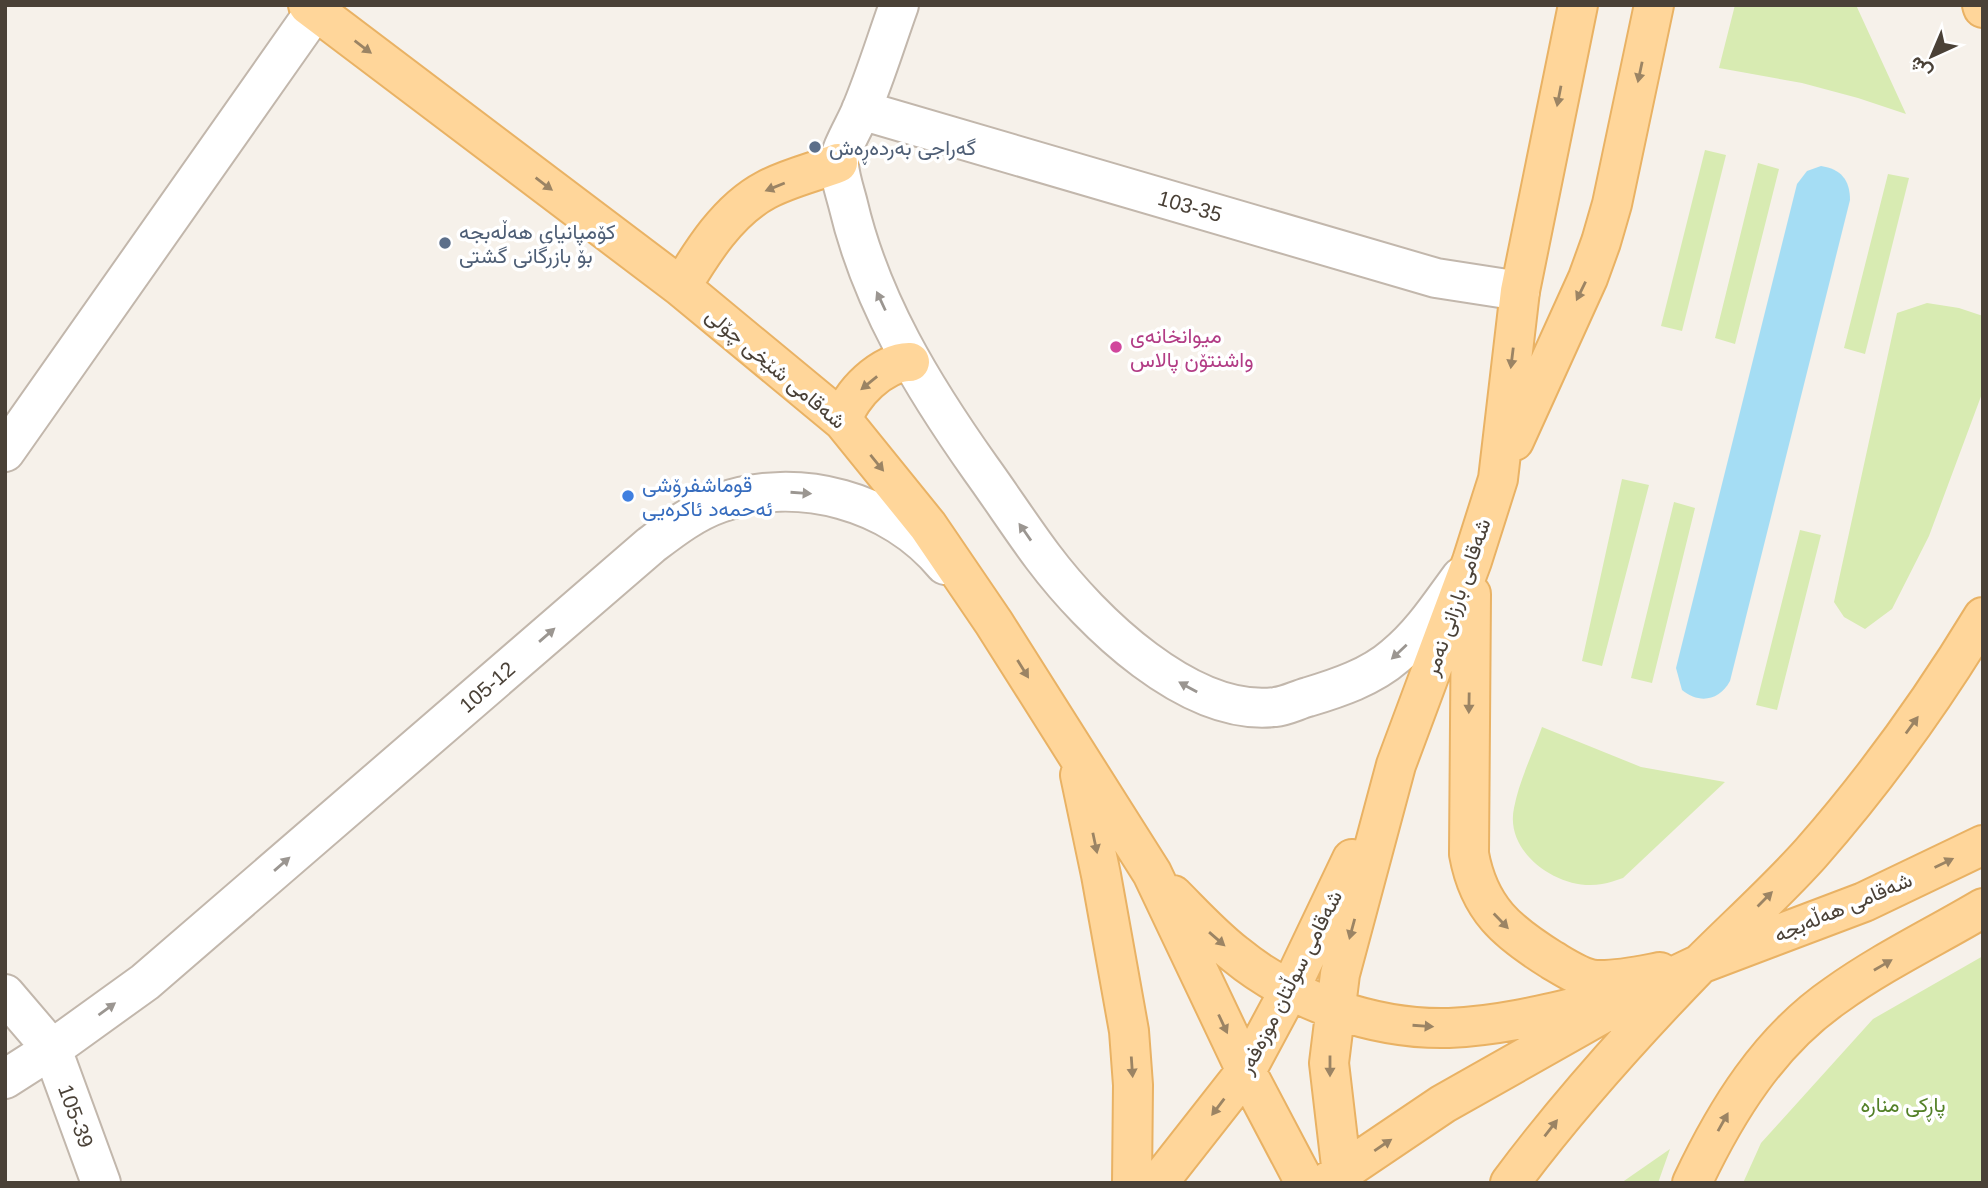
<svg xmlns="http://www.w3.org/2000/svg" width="1988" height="1188" font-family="Helvetica,Vazirmatn,sans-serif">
<rect width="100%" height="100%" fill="#f6f1ea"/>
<!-- green -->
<path fill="#d8ebb2" d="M1735,5h121l50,109 -48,-16 -56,-15 -83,-15z
M1705,150l21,5 -44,176 -21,-5z
M1758,163l21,6 -44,175 -20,-6z
M1888,174l21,4 -44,176 -21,-6z
M1927,303l32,5 24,8v75l-54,145 -37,73 -27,20 -21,-12 -10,-15 63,-289z
M1622,479l27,6 -47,181 -20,-5z
M1674,502l21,6 -43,175 -21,-5z
M1800,530l21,5 -44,175 -21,-5z
M1542,727l99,40 84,15 -102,96c-7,2 -14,5 -21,6 -41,8 -98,-30 -88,-76 5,-27 19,-55 28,-81z
M1983,956v227h-240l18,-40 112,-124z
M1670,1149l-12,34h-37z"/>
<!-- water -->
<path fill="#a5ddf4" d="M1821,166c20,3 29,14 29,34l-120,481c-11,20 -31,23 -48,9l-6,-22 121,-484 10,-13z"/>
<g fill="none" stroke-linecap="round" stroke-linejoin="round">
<!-- minor casing -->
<g stroke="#c2b7ac" stroke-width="42">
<path id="minor" d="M899,5c-13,36 -24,73 -39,108 -5,12 -22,40 -21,52 1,13 6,27 9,39 23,98 75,183 133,265 21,29 41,60 62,88 48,64 146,160 232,150 11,-1 22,-7 33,-10 30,-9 63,-20 87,-41 27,-22 46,-52 66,-79
M861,110l575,168 84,13
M5,452l310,-441
M5,994l47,55 49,134
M5,1079l47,-30 93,-67 506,-437c21,-16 43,-33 69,-42 78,-28 172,-2 225,62"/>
</g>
<!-- major casing -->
<g stroke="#e9b264" stroke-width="42">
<path id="major" d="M308,5l373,282 162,134 85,105 66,97 158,250 94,198 59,112
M1982,5l1,3
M681,287c21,-35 47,-77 85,-97 22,-12 49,-18 72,-27
M843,421c5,-26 41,-60 67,-59
M1514,441l74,-163 13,-36 11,-38 42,-199
M1471,594l-2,260c10,55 38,78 83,106 12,7 30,19 44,20 21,1 43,-4 64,-8
M1080,775l21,100 28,156 4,54 -1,98
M1173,895c20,20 39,41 62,59 57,47 140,76 214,74 52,-2 102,-15 153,-27
M1158,1183l88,-112 44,-82 62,-130
M1326,1183l117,-79 198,-112 59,-28 164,-62 119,-57
M1343,1183l-14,-120 11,-89 56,-209 76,-204 26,-82 22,-188 58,-286
M1510,1183c58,-78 124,-151 192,-221 36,-36 75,-71 109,-109 65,-74 121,-152 172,-236
M1692,1183c34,-72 77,-142 144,-188 46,-33 98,-58 147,-87"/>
</g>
<!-- minor -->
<use href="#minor" stroke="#fff" stroke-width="38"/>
<!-- major -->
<use href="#major" stroke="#ffd69a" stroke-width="38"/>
</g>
<!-- one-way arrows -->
<defs><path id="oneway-solid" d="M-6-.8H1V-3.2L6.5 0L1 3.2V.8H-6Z" transform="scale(1.75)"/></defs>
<g fill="#9b8464">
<use href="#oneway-solid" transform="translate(363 47) rotate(37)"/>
<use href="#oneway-solid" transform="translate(1640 72) rotate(102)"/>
<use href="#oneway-solid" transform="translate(1559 96) rotate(101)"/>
<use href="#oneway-solid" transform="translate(544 184) rotate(37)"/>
<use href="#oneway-solid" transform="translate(775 187) rotate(158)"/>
<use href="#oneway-solid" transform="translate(1581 291) rotate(116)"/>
<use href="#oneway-solid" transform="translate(1512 358) rotate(97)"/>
<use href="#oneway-solid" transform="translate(869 383) rotate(141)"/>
<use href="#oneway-solid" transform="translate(877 463) rotate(51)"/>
<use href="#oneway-solid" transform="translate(1023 669) rotate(58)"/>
<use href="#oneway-solid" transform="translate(1469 703) rotate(91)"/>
<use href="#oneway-solid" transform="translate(1912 725) rotate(-54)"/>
<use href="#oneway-solid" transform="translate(1095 843) rotate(78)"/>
<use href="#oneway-solid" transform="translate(1944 863) rotate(-26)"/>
<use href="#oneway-solid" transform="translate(1765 899) rotate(-45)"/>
<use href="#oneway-solid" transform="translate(1501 921) rotate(46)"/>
<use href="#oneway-solid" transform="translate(1352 929) rotate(105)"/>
<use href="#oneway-solid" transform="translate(1217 939) rotate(41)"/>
<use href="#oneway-solid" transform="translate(1883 965) rotate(-30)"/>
<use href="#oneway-solid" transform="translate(1223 1024) rotate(65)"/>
<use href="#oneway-solid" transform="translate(1423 1026) rotate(4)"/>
<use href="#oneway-solid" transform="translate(1330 1066) rotate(90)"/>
<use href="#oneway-solid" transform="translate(1132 1067) rotate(86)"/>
<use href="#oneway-solid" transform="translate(1218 1107) rotate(127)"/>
<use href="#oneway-solid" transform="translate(1723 1122) rotate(-61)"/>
<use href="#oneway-solid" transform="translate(1551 1128) rotate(-52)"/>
<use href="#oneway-solid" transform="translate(1383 1145) rotate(-34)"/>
</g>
<g fill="#9b9691">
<use href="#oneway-solid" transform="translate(881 301) rotate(-115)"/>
<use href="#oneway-solid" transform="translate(801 493) rotate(4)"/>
<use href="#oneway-solid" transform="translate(1025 532) rotate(-125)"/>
<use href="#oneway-solid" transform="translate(547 635) rotate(-41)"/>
<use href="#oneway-solid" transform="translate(1399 652) rotate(137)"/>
<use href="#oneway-solid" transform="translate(1188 687) rotate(-151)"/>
<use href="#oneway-solid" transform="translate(282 864) rotate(-41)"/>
<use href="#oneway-solid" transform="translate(107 1009) rotate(-36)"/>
</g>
<!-- markers -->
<g fill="#5c6f8a" stroke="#fff" stroke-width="2.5">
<circle cx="815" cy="147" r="7"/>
<circle cx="445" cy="243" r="7"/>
</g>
<circle fill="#d1479c" stroke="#fff" stroke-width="2.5" cx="1116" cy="347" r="7"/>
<circle fill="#3f7fe0" stroke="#fff" stroke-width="2.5" cx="628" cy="496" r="7"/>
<g text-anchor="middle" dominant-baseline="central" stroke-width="7" stroke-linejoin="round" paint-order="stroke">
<!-- service labels -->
<g font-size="21" fill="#4e5e75" stroke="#fff" text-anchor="start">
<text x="829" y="147">گەراجی بەردەڕەش</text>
<text x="459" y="231">کۆمپانیای هەڵەبجە<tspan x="459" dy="24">بۆ بازرگانی گشتی</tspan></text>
</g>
<!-- street labels -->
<g font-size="21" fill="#4a4137" stroke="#fff">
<text transform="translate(1190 206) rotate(16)">103-35</text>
<text transform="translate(776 368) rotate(40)">شەقامی شێخی چۆلی</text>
<text transform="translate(1457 597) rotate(-71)">شەقامی بارزانی نەمر</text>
<text transform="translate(487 687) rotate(-41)">105-12</text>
<text transform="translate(1843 907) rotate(-23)">شەقامی هەڵەبجە</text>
<text transform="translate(1290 982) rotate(-63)">شەقامی سوڵتان موزەفەر</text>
<text transform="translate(76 1116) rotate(70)">105-39</text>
</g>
<!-- hotel labels -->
<g font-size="21" fill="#b23c85" stroke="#fff" text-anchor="start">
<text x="1130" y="335">میوانخانەی<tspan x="1130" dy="24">واشنتۆن پالاس</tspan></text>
</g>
<!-- shop labels -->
<g font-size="21" fill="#366cbe" stroke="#fff" text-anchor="start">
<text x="642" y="484">قوماشفرۆشی<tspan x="642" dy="24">ئەحمەد ئاکرەیی</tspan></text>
</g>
<!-- park labels -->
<g font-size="21" fill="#538027" stroke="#fff">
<text x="1903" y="1104">پاڕکی منارە</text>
</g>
</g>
<!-- border -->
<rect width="1988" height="1188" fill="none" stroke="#4a4137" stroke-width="14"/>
<!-- north arrow -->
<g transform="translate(1932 56) rotate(224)" stroke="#ffffff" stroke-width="5" paint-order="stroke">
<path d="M0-5L12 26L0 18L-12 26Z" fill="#4a4137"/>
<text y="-10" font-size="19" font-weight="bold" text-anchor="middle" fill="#4a4137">ش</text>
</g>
</svg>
